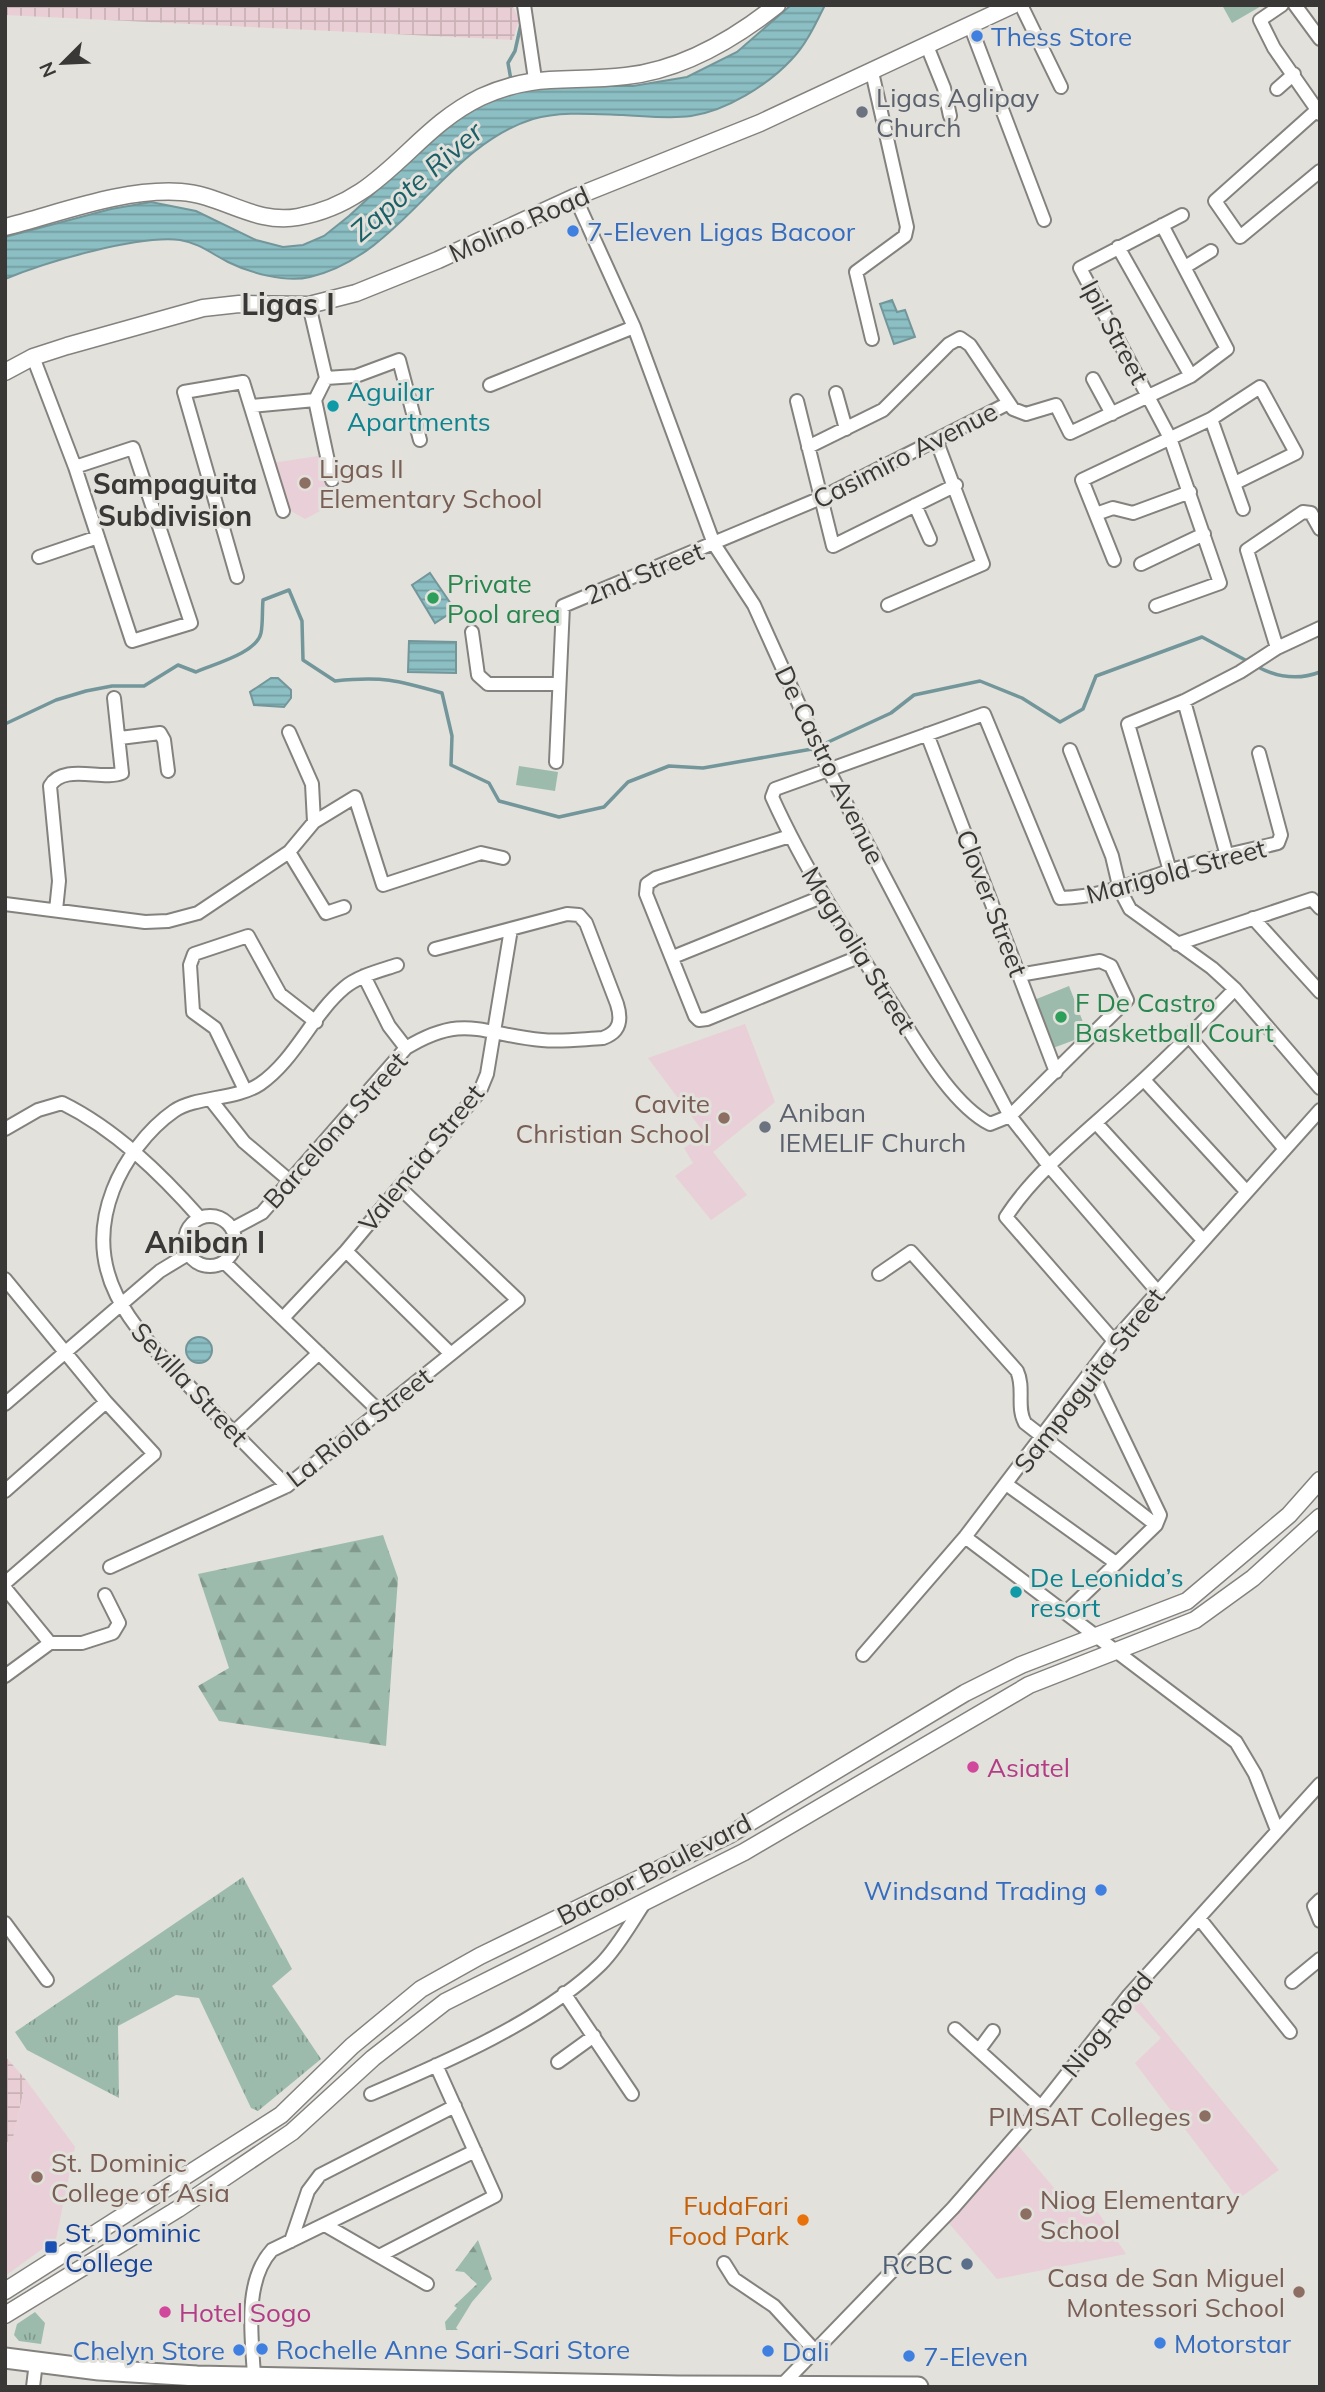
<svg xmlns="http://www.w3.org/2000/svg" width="1325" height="2392" font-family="Mulish,sans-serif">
<defs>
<pattern id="industrial-grid" width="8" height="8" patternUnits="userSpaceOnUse" patternTransform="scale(1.75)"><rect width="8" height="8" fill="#e9cfd5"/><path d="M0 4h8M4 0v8" fill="none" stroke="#c9b2b7"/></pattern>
<pattern id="grass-tufts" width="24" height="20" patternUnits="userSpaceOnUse" patternTransform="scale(1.75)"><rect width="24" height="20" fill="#9dbbac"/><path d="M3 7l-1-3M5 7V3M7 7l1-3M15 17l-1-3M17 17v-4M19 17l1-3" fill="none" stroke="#81998d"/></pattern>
<pattern id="forest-firs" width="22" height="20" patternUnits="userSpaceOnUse" patternTransform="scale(1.75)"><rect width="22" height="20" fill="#9dbbac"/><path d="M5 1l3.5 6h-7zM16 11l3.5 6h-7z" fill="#81998d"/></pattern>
<pattern id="water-rules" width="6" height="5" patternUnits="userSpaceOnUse" patternTransform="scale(1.75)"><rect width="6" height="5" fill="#8bbfc4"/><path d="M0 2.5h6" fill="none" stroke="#739ca0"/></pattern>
</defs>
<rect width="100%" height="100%" fill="#e2e1dc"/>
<!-- industrial -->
<path fill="url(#industrial-grid)" d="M5,5h507l7,14 -6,21 -508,-25z
M5,2056l21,24 -14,63 -7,-1z"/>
<!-- education -->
<path fill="#e9cfd7" d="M325,455l12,47 -32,17 -21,-12 -12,-44z
M745,1024l30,78 -62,50 34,43 -36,25 -36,-44 18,-13 -9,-15 21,-14 -57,-76z
M1136,1996l143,174 -41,29 -103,-136 26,-25 -32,-35z
M26,2080l49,67 -19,92 -51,37v-134l7,1z
M1016,2143l44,52 6,-5 12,16 11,-7 37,55 -129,25 -50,-58z"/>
<!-- grass -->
<path fill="url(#grass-tufts)" d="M243,1877l49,92 -20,17 49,73 -63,52 -7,-3 -52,-110 -23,-3 -58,31 1,72 -92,-48 -12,-18z
M35,2312l10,11 -4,21 -22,-3 -5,-6 3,-11z"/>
<!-- forest -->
<path fill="url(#forest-firs)" d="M383,1535l15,43 -12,168 -167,-25 -21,-35 31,-18 -31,-94z
M478,2240l14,39 -20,23 -16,26 2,2h-12l-1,-8 12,-14 -3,-2 23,-22 -13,-12 -9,-1z"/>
<!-- pitch -->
<path fill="#9dbbac" d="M1222,5h41l-31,18z
M519,766l39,6 -3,19 -39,-6z
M1069,986l19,49 -35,13 -19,-48z"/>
<!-- water -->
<path fill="url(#water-rules)" stroke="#72969a" stroke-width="2" d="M791,5h34c-9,18 -19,40 -33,54 -24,26 -66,52 -101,57 -22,3 -46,0 -68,-1 -29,-1 -63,-4 -90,4 -90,28 -130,136 -223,158 -24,6 -60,-4 -82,-15 -16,-8 -29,-19 -48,-22 -43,-5 -134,22 -175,39v-42l106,-28 40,-7 45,9 60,29 27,7 20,-2 21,-9 25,-20 91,-84 30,-23 32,-17 62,-6h69l54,-9 50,-25z
M892,300l5,12 8,-2 10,27 -21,7 -14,-40z
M430,573l25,37 -20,13 -23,-38z
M409,641l47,1v31l-48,-1z
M271,678h7l13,12v8l-7,9 -30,-2 -4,-13z
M186 1350a13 13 0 1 1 26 0a13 13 0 1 1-26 0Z"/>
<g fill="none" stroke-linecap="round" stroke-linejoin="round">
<!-- stream -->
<path stroke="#72969a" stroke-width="3.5" d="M511,80l-3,-17 7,-12 6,-27
M1256,666c20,11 41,15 64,6
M5,724l51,-24 30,-9 26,-5h32l34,-21 18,7c18,-8 61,-19 65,-39 2,-10 1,-22 2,-33l26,-10 13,31 1,39 32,21c47,-5 62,-1 107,12l10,43 -1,29 38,18 10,18 60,16 45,-10 24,-25 41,-16 34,2 109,-19
M824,744l67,-31 23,-18 66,-14 42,17 38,24 23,-13 13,-33 106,-39 47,25"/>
<!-- minor casing -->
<g stroke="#84827e" stroke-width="16">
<path id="minor" d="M524,5l11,74
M1021,5l40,82
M1282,5l-22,15 14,28 46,66
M1295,5l25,34
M970,25l74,195
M927,46l17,42 6,28
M1277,89l17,-15
M1317,110l-102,91 25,36 80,-66
M575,197l59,130 80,217 40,61 75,166 181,345 40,51 107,124
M1118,247l73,129
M1185,267l26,-16
M872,339l-16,-67 49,-36 2,-9 -35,-155
M33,357l42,110 57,174 59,-18 -58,-175 -58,19
M326,378l30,-2 43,-16 21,80
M1093,379l19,35
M490,385l144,-58
M836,393l10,36
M315,400l17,80
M797,401l36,145 123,-61
M251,406l64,-6 11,-22 -17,-73
M1211,419l32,90
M808,447l75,-37 66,-66 11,-6 10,7 43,64 13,5 30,-9 14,28 121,-57 36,-27 -65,-124
M915,505l15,34
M1096,514l17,-6 20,5 57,-21
M39,557l59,-20
M1114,560l-32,-80 129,-61 49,-32 36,66 -61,30
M1141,564l63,-30
M237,577l-53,-185 59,-10 40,129
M888,605l95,-41 -46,-122
M1156,606l64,-23 -50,-145 -90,-170 102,-53
M472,632l6,43 10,9h71
M1277,648l-30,-98 56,-38 8,1 9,16
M1184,701l43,155
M289,732l23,52 2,38
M927,734l129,338
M120,738l40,-5 4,7 4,31
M1070,750l42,106 8,34 10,19 82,59 23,21 85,99
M556,762l7,-156 258,-108 186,-94
M790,836l-134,42 -9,6 -1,10 49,122 4,4 8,-1 154,-63
M289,852l37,61 18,-6
M1170,871l-42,-147 56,-23 56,-29 37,-24 43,-20
M5,904l140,18 23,-1 30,-8 91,-61 25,-30 41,-25 28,88 98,-32 22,5
M56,910l3,-29 -9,-95c13,-23 53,-5 72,-13l-8,-75
M1253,918l67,74
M1177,944l135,-45 8,9
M673,957l151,-61
M1019,975l81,-14 11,5 16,34 -117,116 -20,8c-39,-20 -73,-82 -97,-119 -44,-67 -88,-135 -121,-208l3,-8 209,-75 76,184c40,-1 71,-14 109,-27 35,-12 73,-19 109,-28l3,-8 -22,-82
M364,976l25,50 17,22
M1189,1036l96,113
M1144,1080l102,111
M245,1090l-30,-62 -22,-16 -3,-47 4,-11 54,-18 32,58 36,28
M211,1100l33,42 46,39
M1096,1123l107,117
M5,1129l33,-19 24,-7c53,26 99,71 138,115
M185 1241a25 25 0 1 1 50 0a25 25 0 1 1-50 0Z
M232,1229l30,-16 144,-165c59,-36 76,-13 136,-8 20,2 41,-1 61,-2 17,-6 19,-18 14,-34l-31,-81 -7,-8 -12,-1 -132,35
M346,1251l105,103
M224,1262l155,149
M879,1274l32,-22 106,119c8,17 -1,36 8,52l131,102
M5,1279l101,123 48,52 -149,129
M283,1318l63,-67 134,-160 7,-17 24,-145
M1114,1341l-108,-124c29,-46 85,-89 125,-126 36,-32 70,-67 104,-102
M5,1404l155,-133 28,-17
M233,1433l86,-80
M1006,1484l110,79
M287,1486c-33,-33 -65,-65 -97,-99 -55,-58 -110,-111 -77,-197 11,-29 35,-61 61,-79 22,-15 62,-11 86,-27 35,-24 52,-69 84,-96 14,-12 35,-17 53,-23
M5,1491l101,-89
M965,1537l271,205 19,32 22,56
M110,1567l177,-81 231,-186 -118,-112
M5,1588l45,55
M1065,1613l91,-88 4,-10 -69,-144
M863,1655l102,-118 149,-196 206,-231
M5,1676l45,-33h32l31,-10 6,-10 -14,-28
M1320,1900l-6,6 6,15
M1199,1918l91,114
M5,1923l42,57
M1292,1982l28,-23
M564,1993l68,101
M955,2029l86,78
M979,2050l14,-19
M558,2062l36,-26
M371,2094c73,-31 173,-74 230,-130 17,-17 30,-41 44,-62
M325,2225l102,59
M291,2241l17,-50 12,-16 135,-69
M379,2256l116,-60 -59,-131
M724,2263l10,16 40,27 42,46
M254,2376c-2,-39 -11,-94 18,-126l203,-99
M33,2387l3,-25
M780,2387l173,-179 88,-101 88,-112 191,-211"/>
</g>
<!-- major casing -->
<g stroke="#84827e" stroke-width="19">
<path id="major" d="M5,227c56,-14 118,-39 176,-35 42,3 74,33 117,25 86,-15 112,-86 183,-120 55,-25 89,-14 145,-21 56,-6 107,-36 151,-71
M5,372l28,-15 34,-11 136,-38 36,-4 70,1 47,-12 82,-33 137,-63 185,-74 253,-118
M5,2291l276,-176 71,-69 69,-57 59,-33 249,-121 236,-142 56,-28 166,-64 102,-86 31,-35
M5,2315l173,-106 114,-77 81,-74 72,-56 299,-150 285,-167 166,-65 58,-42 67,-61"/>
</g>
<!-- highway casing -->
<g stroke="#84827e" stroke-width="23">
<path id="highway" d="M5,2358l94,12 98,6 481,10 240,1"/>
</g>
<!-- minor -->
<use href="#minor" stroke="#fff" stroke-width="12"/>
<!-- major -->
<use href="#major" stroke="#fff" stroke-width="16"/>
<!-- highway -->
<use href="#highway" stroke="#fff" stroke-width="19"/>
</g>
<!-- markers -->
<g fill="#3f7fe0" stroke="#e2e1dc" stroke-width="2.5">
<circle cx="977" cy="36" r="7"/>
<circle cx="573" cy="231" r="7"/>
<circle cx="1101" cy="1890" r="7"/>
<circle cx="1160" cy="2343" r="7"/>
<circle cx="262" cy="2349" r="7"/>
<circle cx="239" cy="2350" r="7"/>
<circle cx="768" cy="2351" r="7"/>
<circle cx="909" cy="2356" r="7"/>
</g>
<g fill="#6b7280" stroke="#e2e1dc" stroke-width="2.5">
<circle cx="862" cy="112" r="7"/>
<circle cx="765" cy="1127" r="7"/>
</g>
<g fill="#0f9aa8" stroke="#e2e1dc" stroke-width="2.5">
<circle cx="333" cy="406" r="7"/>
<circle cx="1016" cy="1592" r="7"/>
</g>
<g fill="#8d6e63" stroke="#e2e1dc" stroke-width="2.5">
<circle cx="305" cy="483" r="7"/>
<circle cx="724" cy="1118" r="7"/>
<circle cx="1205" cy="2116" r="7"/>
<circle cx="37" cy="2177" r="7"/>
<circle cx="1026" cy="2214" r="7"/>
<circle cx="1299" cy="2292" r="7"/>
</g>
<g fill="#2e9e5b" stroke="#e2e1dc" stroke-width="2.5">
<circle cx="433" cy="598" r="7"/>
<circle cx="1061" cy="1017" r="7"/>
</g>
<g fill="#d1479c" stroke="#e2e1dc" stroke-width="2.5">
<circle cx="973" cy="1767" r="7"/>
<circle cx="165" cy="2312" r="7"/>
</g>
<circle fill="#e8710a" stroke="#e2e1dc" stroke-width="2.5" cx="803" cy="2220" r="7"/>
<rect fill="#1a4fb4" stroke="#e2e1dc" stroke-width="2.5" x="44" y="2240" width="14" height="14" rx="3.5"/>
<circle fill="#5c6f8a" stroke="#e2e1dc" stroke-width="2.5" cx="967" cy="2264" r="7"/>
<g text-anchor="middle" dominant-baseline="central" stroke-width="6" stroke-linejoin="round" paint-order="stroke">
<!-- shop labels -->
<g font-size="26" fill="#366cbe" stroke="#e2e1dc" text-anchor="start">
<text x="991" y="36">Thess Store</text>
<text x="587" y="231">7-Eleven Ligas Bacoor</text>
<text x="1087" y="1890" text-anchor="end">Windsand Trading</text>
<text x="1174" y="2343">Motorstar</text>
<text x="276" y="2349">Rochelle Anne Sari-Sari Store</text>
<text x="225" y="2350" text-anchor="end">Chelyn Store</text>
<text x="782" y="2351">Dali</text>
<text x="923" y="2356">7-Eleven</text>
</g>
<!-- worship labels -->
<g font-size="26" fill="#5b616d" stroke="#e2e1dc" text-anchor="start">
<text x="876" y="97">Ligas Aglipay<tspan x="876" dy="30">Church</tspan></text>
<text x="779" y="1112">Aniban<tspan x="779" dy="30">IEMELIF Church</tspan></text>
</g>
<!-- street labels -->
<g font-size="26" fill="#393837" stroke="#e2e1dc">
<text transform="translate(519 224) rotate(-24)">Molino Road</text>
<text transform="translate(1115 332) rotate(62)">Ipil Street</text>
<text transform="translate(905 455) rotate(-27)">Casimiro Avenue</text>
<text transform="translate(644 573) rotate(-22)">2nd Street</text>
<text transform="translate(830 765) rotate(64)">De Castro Avenue</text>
<text transform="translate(1176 871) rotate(-15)">Marigold Street</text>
<text transform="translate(992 903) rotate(69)">Clover Street</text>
<text transform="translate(859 950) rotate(58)">Magnolia Street</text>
<text transform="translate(335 1130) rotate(-48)">Barcelona Street</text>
<text transform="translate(421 1158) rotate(-51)">Valencia Street</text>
<text transform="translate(1089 1380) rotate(-52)">Sampaguita Street</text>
<text transform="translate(190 1384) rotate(47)">Sevilla Street</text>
<text transform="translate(359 1427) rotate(-38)">La Riola Street</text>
<text transform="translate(654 1869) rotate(-27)">Bacoor Boulevard</text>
<text transform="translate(1107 2024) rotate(-51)">Niog Road</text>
</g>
<!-- culture labels -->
<g font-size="26" fill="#0d838f" stroke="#e2e1dc" text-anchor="start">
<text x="347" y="391">Aguilar<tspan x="347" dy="30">Apartments</tspan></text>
<text x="1030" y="1577">De Leonida’s<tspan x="1030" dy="30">resort</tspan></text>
</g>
<!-- education labels -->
<g font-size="26" fill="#785e54" stroke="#e2e1dc" text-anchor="start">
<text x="319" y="468">Ligas II<tspan x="319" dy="30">Elementary School</tspan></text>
<text x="710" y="1103" text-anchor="end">Cavite<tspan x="710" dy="30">Christian School</tspan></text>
<text x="1191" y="2116" text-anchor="end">PIMSAT Colleges</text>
<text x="51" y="2162">St. Dominic<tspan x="51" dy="30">College of Asia</tspan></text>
<text x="1040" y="2199">Niog Elementary<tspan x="1040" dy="30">School</tspan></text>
<text x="1285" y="2277" text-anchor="end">Casa de San Miguel<tspan x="1285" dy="30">Montessori School</tspan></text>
</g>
<!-- leisure labels -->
<g font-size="26" fill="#27864d" stroke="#e2e1dc" text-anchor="start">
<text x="447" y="583">Private<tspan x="447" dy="30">Pool area</tspan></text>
<text x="1075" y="1002">F De Castro<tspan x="1075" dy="30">Basketball Court</tspan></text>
</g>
<!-- hotel labels -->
<g font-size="26" fill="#b23c85" stroke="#e2e1dc" text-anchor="start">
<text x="987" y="1767">Asiatel</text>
<text x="179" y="2312">Hotel Sogo</text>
</g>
<!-- food labels -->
<g font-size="26" fill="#c56008" stroke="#e2e1dc" text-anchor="end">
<text x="789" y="2205">FudaFari<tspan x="789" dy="30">Food Park</tspan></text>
</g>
<!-- transit labels -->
<g font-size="26" fill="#164399" stroke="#e2e1dc" text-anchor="start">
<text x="65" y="2232">St. Dominic<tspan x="65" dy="30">College</tspan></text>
</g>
<!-- service labels -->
<g font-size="26" fill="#4e5e75" stroke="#e2e1dc" text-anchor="end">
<text x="953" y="2264">RCBC</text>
</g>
<!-- water labels -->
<g font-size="28" font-style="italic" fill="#1b6067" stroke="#e2e1dc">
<text transform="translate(416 181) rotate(-41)">Zapote River</text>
</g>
<!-- neighbourhood labels -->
<g font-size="28" font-weight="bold" fill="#393837" stroke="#e2e1dc">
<text x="175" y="483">Sampaguita<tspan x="175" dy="32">Subdivision</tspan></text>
</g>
<!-- quarter labels -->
<g font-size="30" font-weight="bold" fill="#393837" stroke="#e2e1dc">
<text x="288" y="304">Ligas I</text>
<text x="205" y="1242">Aniban I</text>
</g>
</g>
<!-- border -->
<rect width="1325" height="2392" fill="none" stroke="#393837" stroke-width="14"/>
<!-- north arrow -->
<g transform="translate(63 63) rotate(246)" stroke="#e2e1dc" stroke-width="5" paint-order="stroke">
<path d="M0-5L12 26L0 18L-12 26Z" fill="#393837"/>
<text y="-10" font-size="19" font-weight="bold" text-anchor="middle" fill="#393837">N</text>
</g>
</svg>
